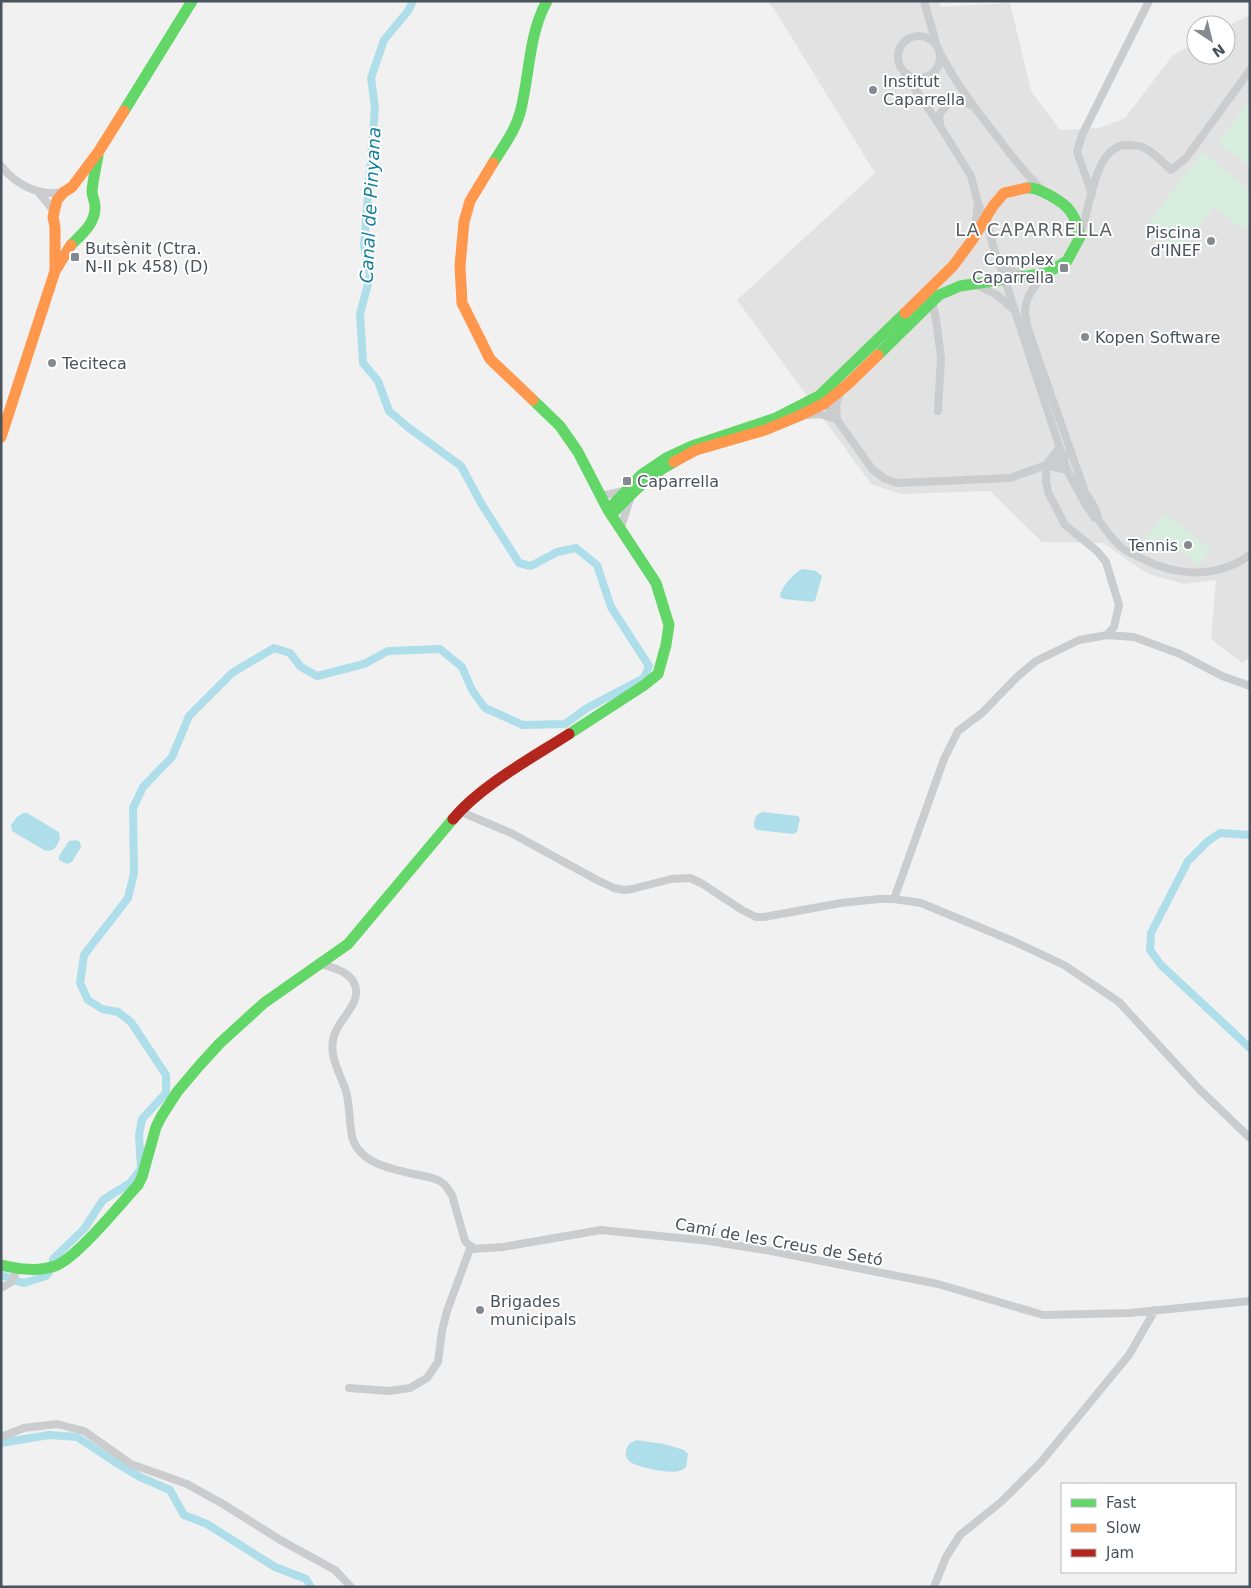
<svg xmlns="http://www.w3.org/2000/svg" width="1251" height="1588" font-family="'DejaVu Sans',sans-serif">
<rect width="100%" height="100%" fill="#f1f1f1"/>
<!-- education -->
<path fill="#e3e2e2" d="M767,1h172l1,6 70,-4 21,88 29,39 39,-2 26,-10 48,-63 23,-12v12h30v-28l24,-12v642l-8,6 -31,-24 5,-59 -32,4 -36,-10 -45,-31 -61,-1 -52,-51 -89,3 -30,-10 -134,-184 138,-127 -99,-161z"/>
<!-- green -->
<path fill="#d7eedf" d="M1250,100v67l-32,-25z
M1202,152l48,38v33l-6,7 -30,-23 -36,46 -33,-25z
M1165,514l46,35 -12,16 -32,-25 -12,14 -14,-10z"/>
<!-- water -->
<path fill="#aedeea" d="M802,569l14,2 6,5 -7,25 -3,1 -28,-3 -4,-2c1,-10 13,-23 22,-28z
M763,812l35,4 2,3 -3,13 -4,2 -36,-4 -3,-3c0,-7 1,-13 9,-15z
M23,813h4l32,19 1,6c-2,8 -7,15 -16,12l-32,-19 -1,-6 6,-8z
M76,840l4,2 1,5 -9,15 -5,2 -8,-4v-4l10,-15z
M636,1440l28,4 20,6 4,4 -2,13c-3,2 -4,3 -7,4 -9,3 -46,-4 -51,-11 -4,-6 -2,-11 1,-16z"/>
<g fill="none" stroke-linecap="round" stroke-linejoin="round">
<!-- canal -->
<path stroke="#aedeea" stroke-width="8" d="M1250,835l-30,-2 -12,8 -20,20 -37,72 -1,17 11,15 89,83
M53,1259l31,-30 19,-29 27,-17 11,-14 -2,-34 3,-16 24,-26v-18l-35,-53 -13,-10 -16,-3 -14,-9 -8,-17 4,-28 44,-57 6,-25 -1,-65 10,-21 29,-30 17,-41 43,-43 42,-25 16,5 11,14 16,9 47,-12 24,-13 52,-2 22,18 10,23 13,18 38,17 42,-1 22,-16 57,-30 5,-12 -38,-59 -14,-42 -21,-17 -19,4 -26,14 -12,-3 -38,-60 -20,-37 -52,-38 -20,-17 -11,-30 -15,-18 -3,-49 10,-38 -6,-31 11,-137 -4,-30 13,-38 24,-29 5,-10
M1,1275l9,3
M16,1281l8,2 22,-7 3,-4
M1,1443l48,-8 28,2 38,25 25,15 30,13 14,25 23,9 68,43 31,12 5,8"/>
<!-- street -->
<path stroke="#cbccce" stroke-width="8" d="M924,1l12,42
M898 57a21 21 0 1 1 42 0a21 21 0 1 1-42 0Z
M940,53c17,32 36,57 59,86 13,18 27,35 42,50
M905,74l35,52 31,50 7,27 7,17
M940,124l-1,-9 9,-12 14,-2 9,4
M1,166c14,18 38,31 61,26
M39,193l7,8 8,11
M1092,194l-15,-42 5,-17 67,-134
M988,217c-1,9 6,36 11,43 6,7 15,12 24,15
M1080,235c10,-23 13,-87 45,-90 8,0 16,0 23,5 8,5 16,13 23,20l15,-12 64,-88
M974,236l4,-33
M998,259l69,211 19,35 9,13 3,1
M1047,273c-11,11 -22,23 -22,39 0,5 2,11 3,17l56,160
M975,284l22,11 16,14
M932,302l4,17 5,39 -3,53
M825,403l47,66 13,10 13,4 112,-5 53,-19 8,-8
M806,415l14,-1 16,5
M837,418l-1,-14 5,-13
M1059,448l-13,17v16l2,11 17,33 32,26 9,11 13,43 -5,22 -7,8
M1046,465l21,5
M1080,485c6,10 17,22 18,34 7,10 13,19 22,27 6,6 15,9 23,13 35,18 74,19 107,-4
M601,496l23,-5
M620,530l11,-34
M459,811l54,23 84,46 17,8 10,2 8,-1 39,-10 19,-1 11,5 41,27 14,7h8l77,-14 38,-4h15l27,4 92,38 51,24 55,37 80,87 51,49
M894,899l50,-140 14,-28 24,-18 35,-36 19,-16 43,-21 28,-5 27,2 46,17 42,22 28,10
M321,964c12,4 29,7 34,21 7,19 -17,34 -21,51 -6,19 6,37 12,55 4,15 3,30 6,45 7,32 53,35 80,42l8,3 5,4 7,10 13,46 8,8 30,-2 98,-17 108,11 62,10 167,33 105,31 87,-2 120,-12
M1,1288l9,-5 8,-14
M349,1388l40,3 21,-3 17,-10 11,-16 4,-31 5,-20 24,-65
M1,1437l23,-9 33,-4 27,7 47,33 56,20 36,20 59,37 53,29 16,17
M934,1587l12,-30 14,-22 41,-33 40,-40 88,-107 26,-45"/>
<!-- fast -->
<path stroke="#63d668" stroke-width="11" d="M124,111l68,-110
M493,163c10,-16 22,-32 27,-50 10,-38 8,-78 27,-112
M71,245c11,-11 25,-22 24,-39 0,-5 -3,-9 -3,-15 1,-12 4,-24 6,-35
M878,355l61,-60 21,-9 87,-13 20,-12 13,-24c-2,-9 -4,-19 -10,-26 -6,-9 -33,-25 -44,-23
M533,400l27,26 18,26 30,58 48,73 13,42 -3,20 -8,29 -15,12 -74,48
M608,510l33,-35 25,-17 26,-12 84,-28 43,-22 86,-83
M611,515c19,-20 38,-40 63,-53
M1,1265c18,4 36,7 54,1 22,-8 65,-62 83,-81l4,-8 14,-50 5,-10 16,-25 22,-26 21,-23 44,-40 84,-59 105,-125"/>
<!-- slow -->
<path stroke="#ff974d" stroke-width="11" d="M493,163l-23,38 -6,21 -4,44 2,37 28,56 43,41
M55,271v-44l-2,-10 4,-17 7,-8 8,-5 27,-36 25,-40
M905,313l48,-47 20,-27 20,-33 11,-13 22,-5
M1,437l54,-166 16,-26
M674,462l22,-12 69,-20 34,-14 26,-13 22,-18 31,-30"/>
<!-- jam -->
<path stroke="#b3261e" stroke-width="11" d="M453,819c27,-33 79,-61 116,-85"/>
</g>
<!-- markers -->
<g fill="#848a90" stroke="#fff" stroke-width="2">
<circle cx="873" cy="90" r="5"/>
<circle cx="1211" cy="241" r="5"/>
<rect x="70" y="252" width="10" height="10" rx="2.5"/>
<rect x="1059" y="263" width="10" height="10" rx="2.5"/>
<circle cx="1085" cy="337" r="5"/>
<circle cx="52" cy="363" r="5"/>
<rect x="622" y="476" width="10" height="10" rx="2.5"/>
<circle cx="1188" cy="545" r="5"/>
<circle cx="480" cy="1310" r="5"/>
</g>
<g text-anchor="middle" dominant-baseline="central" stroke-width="4" stroke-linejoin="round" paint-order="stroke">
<!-- poi labels -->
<g font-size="16" fill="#49535c" stroke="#fff" text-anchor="start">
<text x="883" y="81">Institut<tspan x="883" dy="18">Caparrella</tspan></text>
<text x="1201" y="232" text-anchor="end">Piscina<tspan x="1201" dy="18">d'INEF</tspan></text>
<text x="85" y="248">Butsènit (Ctra.<tspan x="85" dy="18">N-II pk 458) (D)</tspan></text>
<text x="1054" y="259" text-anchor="end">Complex<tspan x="1054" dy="18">Caparrella</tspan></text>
<text x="1095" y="337">Kopen Software</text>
<text x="62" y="363">Teciteca</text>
<text x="637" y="481">Caparrella</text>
<text x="1178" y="545" text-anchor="end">Tennis</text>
<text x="490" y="1301">Brigades<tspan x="490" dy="18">municipals</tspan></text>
</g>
<!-- street labels -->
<g font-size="16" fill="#49535c" stroke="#fff">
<text transform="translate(779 1242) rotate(10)">Camí de les Creus de Setó</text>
</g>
<!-- water labels -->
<g font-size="18" font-style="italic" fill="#15819b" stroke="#fff">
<text transform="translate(370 205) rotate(-87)">Canal de Pinyana</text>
</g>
<!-- neighbourhood labels -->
<g font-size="18" letter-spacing="1" fill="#5c6064" stroke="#fff">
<text x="1034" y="229">LA CAPARRELLA</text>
</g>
</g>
<!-- border -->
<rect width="1251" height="1588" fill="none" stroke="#49535c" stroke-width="5"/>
<!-- legend -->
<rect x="1061" y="1483" width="175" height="90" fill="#ffffff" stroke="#b6babe"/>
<rect x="1071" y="1499" width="25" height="8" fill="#63d668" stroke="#b6babe"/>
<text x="1106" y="1508" font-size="15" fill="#49535c">Fast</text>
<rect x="1071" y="1524" width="25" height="8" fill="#ff974d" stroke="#b6babe"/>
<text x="1106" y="1533" font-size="15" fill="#49535c">Slow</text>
<rect x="1071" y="1549" width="25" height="8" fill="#b3261e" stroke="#b6babe"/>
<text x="1106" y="1558" font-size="15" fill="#49535c">Jam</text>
<!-- north arrow -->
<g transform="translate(1211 40) rotate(145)"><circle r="24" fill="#ffffff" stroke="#b6babe"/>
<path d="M0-4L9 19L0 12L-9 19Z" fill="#848a90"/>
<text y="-8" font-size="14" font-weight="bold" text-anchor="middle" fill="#49535c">N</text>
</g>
</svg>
